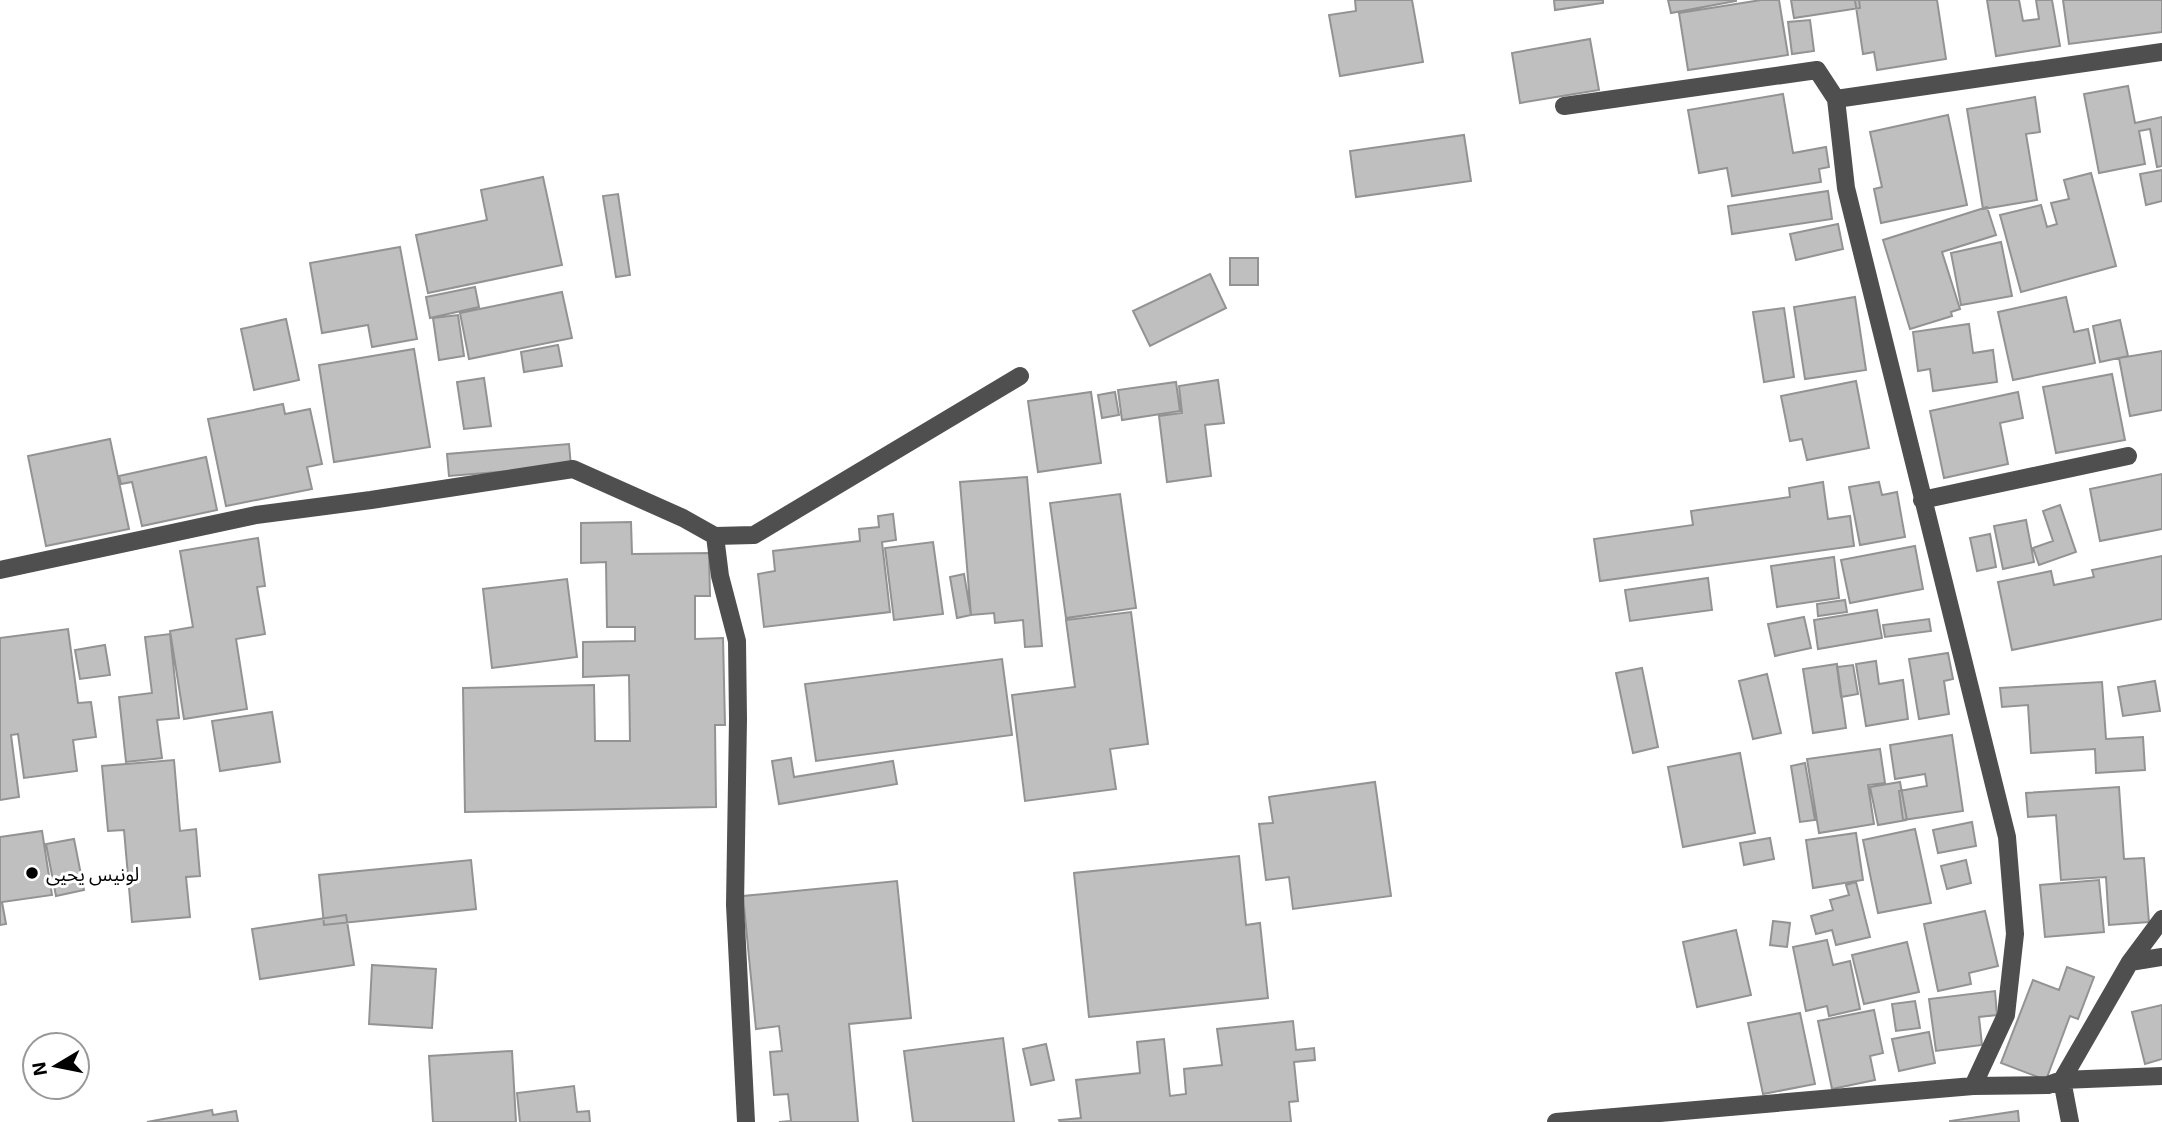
<svg xmlns="http://www.w3.org/2000/svg" width="2162" height="1122" font-family="'Exo 2','Noto Sans Arabic',sans-serif">
<rect width="100%" height="100%" fill="#fff"/>
<!-- building -->
<path fill="#bfbfbf" stroke="#939393" stroke-width="2" d="M1355,0h57l11,62 -83,14 -11,-61 27,-4z
M1554,0h49v3l-48,7z
M1668,0h68v1l-65,12z
M1761,0h18l9,55 -100,15 -9,-57z
M1791,0h68l1,8 -66,10z
M1855,0h82l9,59 -69,11 -3,-18 -11,2z
M1987,0h32l4,21 16,-2 -3,-19h16l8,46 -64,10z
M2063,0h99v32l-93,12z
M1810,20l4,31 -22,3 -4,-32z
M1590,39l9,51 -79,13 -8,-50z
M2128,86l7,37 27,-6v49l-5,1 -7,-38 -11,2 6,33 -46,9 -15,-79z
M1783,94l10,59 33,-6 3,20 -10,2 2,13 -89,14 -5,-28 -28,5 -11,-63z
M2035,97l5,35 -14,2 11,66 -54,9 -16,-100z
M1948,115l19,90 -86,18 -7,-34 8,-2 -12,-55z
M1464,135l7,46 -115,16 -6,-46z
M2162,170v31l-16,4 -6,-31z
M2091,173l25,93 -95,26 -21,-77 41,-10 6,22 10,-3 -6,-21 18,-4 -5,-19z
M543,177l19,88 -134,28 -12,-58 71,-15 -6,-30z
M1828,191l4,28 -100,15 -4,-28z
M618,194l12,81 -14,2 -13,-81z
M1987,207l9,28 -54,17 18,57 -9,3 1,4 -42,13 -27,-89z
M1838,224l5,25 -47,11 -6,-26z
M2001,242l11,54 -51,9 -10,-52z
M400,247l17,92 -45,8 -4,-22 -46,8 -12,-70z
M1230,258h28v27h-28z
M1210,274l16,34 -76,38 -17,-35z
M475,287l4,20 -49,11 -4,-21z
M562,292l10,46 -103,21 -9,-46z
M1855,297l11,73 -61,9 -11,-72z
M2066,297l8,35 14,-3 7,34 -82,17 -15,-68z
M1784,308l10,69 -30,5 -11,-70z
M458,315l6,41 -25,4 -6,-42z
M286,319l13,61 -45,10 -13,-61z
M2120,320l8,36 -28,6 -7,-36z
M1969,324l4,29 20,-3 4,32 -64,9 -3,-22 -12,2 -5,-39z
M558,345l4,21 -38,6 -3,-20z
M414,349l16,98 -96,15 -15,-97z
M2162,351v59l-32,6 -11,-58z
M2112,374l13,66 -69,13 -13,-66z
M484,378l7,48 -27,3 -7,-47z
M1218,380l6,43 -19,2 6,51 -44,6 -8,-66 23,-3 -3,-27z
M1856,381l13,67 -62,12 -5,-21 -12,2 -9,-45z
M1176,382l4,29 -58,9 -4,-30z
M1091,392l10,71 -63,9 -10,-71z
M1115,392l4,23 -17,3 -4,-23z
M2018,392l5,26 -23,5 8,41 -64,14 -14,-67z
M283,404l2,10 25,-5 12,55 -15,3 5,22 -86,17 -18,-87z
M110,439l19,90 -83,17 -18,-90z
M569,444l2,22 -122,10 -2,-22z
M206,457l11,53 -75,16 -10,-44 -11,2 -2,-8z
M2162,474v55l-62,12 -10,-52z
M1027,477l15,169 -17,1 -2,-27 -28,3 -1,-10 -23,2 -11,-133z
M1823,482l5,37 22,-3 4,30 -254,35 -6,-42 99,-14 -2,-14 99,-14 -1,-9z
M1879,482l3,13 15,-3 8,45 -45,8 -11,-58z
M1120,494l16,114 -70,10 -16,-115z
M2060,505l16,47 -37,13 -6,-17 20,-7 -10,-30z
M893,514l3,26 -14,2 8,70 -126,15 -6,-53 17,-3 -2,-20 87,-10 -1,-12 20,-2 -1,-11z
M2026,520l8,42 -31,7 -9,-43z
M631,522l1,32 77,-1 1,43h-15v43l28,-1 2,87h-10l1,82 -251,5 -2,-124 131,-3 1,56h35l-1,-66 -46,2v-35l52,-1v-14h-28l-1,-65 -25,1v-40z
M1990,534l6,33 -19,4 -7,-33z
M258,538l7,48 -8,1 8,47 -29,5 11,70 -63,10 -14,-88 23,-4 -13,-76z
M933,542l10,72 -49,6 -9,-72z
M1915,546l8,43 -73,14 -9,-43z
M2162,556v63l-150,31 -14,-68 53,-11 3,14 40,-8 -2,-7z
M1834,557l5,41 -62,9 -6,-41z
M964,574l7,41 -14,3 -7,-41z
M1708,578l4,32 -82,11 -5,-31z
M567,579l10,78 -85,11 -9,-79z
M1845,600l2,12 -29,4 -1,-12z
M1877,610l5,28 -64,11 -4,-29z
M1131,612l17,132 -38,5 6,40 -91,12 -13,-106 63,-8 -9,-67z
M1804,617l7,31 -36,8 -7,-32z
M1929,619l2,12 -46,6 -2,-12z
M68,629l10,74 13,-1 5,35 -23,3 4,31 -53,7 -6,-44 -7,1 8,62 -19,3v-162z
M170,634l9,84 -22,2 5,38 -36,4 -7,-65 33,-4 -7,-56z
M105,645l5,30 -30,4 -5,-29z
M1948,653l5,26 -9,2 5,33 -30,5 -10,-60z
M1002,659l10,76 -196,26 -11,-77z
M1876,661l3,23 24,-4 5,39 -42,7 -10,-62z
M1837,664l9,64 -33,5 -10,-64z
M1853,665l5,29 -17,3 -4,-30z
M1642,668l16,79 -25,6 -17,-80z
M1767,674l14,59 -28,6 -14,-58z
M2155,681l5,30 -37,5 -5,-29z
M2102,682l4,57 37,-2 2,33 -49,3 -1,-24 -64,4 -3,-48 -26,2 -2,-19z
M272,712l8,50 -60,9 -8,-50z
M1952,735l11,76 -60,9 -4,-29 28,-5 -2,-12 -30,5 -5,-34z
M1880,749l5,34 -17,2 6,39 -55,9 -12,-74z
M1740,753l15,80 -72,14 -15,-80z
M791,758l3,19 99,-16 4,23 -118,20 -7,-43z
M174,760l6,71 16,-2 4,47 -14,1 4,40 -58,5 -8,-92 -16,1 -6,-65z
M1805,763l10,57 -15,2 -9,-56z
M1375,782l16,114 -98,13 -4,-32 -23,3 -7,-56 14,-1 -4,-26z
M1900,782l7,38 -29,5 -8,-38z
M2119,787l5,72 20,-1 5,64 -40,3 -3,-48 -45,3 -5,-65 -28,2 -2,-24z
M1972,822l4,24 -38,7 -5,-23z
M1915,829l16,74 -53,10 -15,-73z
M42,831l10,64 -50,7 4,22 -6,1v-88z
M1856,833l7,47 -50,8 -7,-48z
M1770,838l4,21 -30,6 -4,-22z
M74,839l10,51 -28,6 -10,-52z
M1239,856l7,69 14,-2 8,75 -179,19 -15,-144z
M471,860l5,49 -152,16 -5,-50z
M1966,860l5,23 -24,6 -6,-23z
M2099,880l5,52 -59,5 -5,-52z
M897,881l14,137 -62,6 9,98h-79l12,-1 -3,-27 -14,1 -4,-43 12,-1 -3,-25 -23,3 -13,-133z
M1856,882l14,55 -34,8 -4,-15 -16,4 -5,-18 22,-6 -3,-10 19,-5 -3,-10z
M1985,911l13,55 -29,7 2,11 -33,7 -14,-67z
M346,915l8,50 -94,14 -8,-50z
M1773,921l17,2 -3,24 -17,-2z
M1736,930l15,65 -54,12 -14,-65z
M1827,940l6,25 17,-4 10,48 -31,7 -2,-10 -21,5 -13,-64z
M1907,942l12,50 -55,12 -12,-49z
M372,965l64,4 -4,59 -63,-4z
M2067,967l27,10 -16,42 -8,-3 -24,64 -45,-17 32,-83 26,10z
M1995,991l2,24 -18,2 3,28 -46,6 -7,-52z
M1915,1001l5,27 -24,3 -4,-27z
M2162,1005v54l-17,5 -13,-52z
M1874,1010l9,43 -13,3 5,24 -43,9 -14,-68z
M1800,1013l15,71 -52,10 -15,-71z
M1293,1021l3,29 18,-2 1,12 -21,2 4,39 -9,1 2,20h-231l-1,-2 22,-2 -5,-38 64,-7 -3,-31 27,-3 6,57 16,-2 -2,-25 38,-4 -5,-36z
M1929,1032l6,31 -36,8 -7,-32z
M1003,1038l11,84h-101l-9,-71z
M1046,1044l8,36 -23,5 -8,-36z
M512,1051l4,71h-83l-4,-66z
M574,1086l3,26 12,-1 1,11h-70l-3,-29z
M212,1110l1,5 23,-4 2,11h-91z
M2018,1111l1,11h-69v-1z"/>
<g fill="none" stroke-linecap="round" stroke-linejoin="round">
<!-- minor -->
<path stroke="#4f4f4f" stroke-width="18" d="M1564,106l253,-36 19,29
M1922,500l206,-44
M715,536l5,40 17,65 1,78 -3,186 11,217
M0,570l256,-55 115,-15 202,-31 110,49 32,18 39,-1 266,-159
M2130,962l32,-5
M1973,1086l75,-1 14,-5 68,-118 32,-43
M1556,1122l417,-36 33,-71 9,-81 -8,-97 -161,-649 -10,-89 326,-47
M2070,1122l-8,-42 100,-4"/>
</g>
<!-- markers -->
<circle fill="#000" stroke="#fff" stroke-width="2.5" cx="32" cy="873" r="7"/>
<g text-anchor="middle" dominant-baseline="central" stroke-width="6" stroke-linejoin="round" paint-order="stroke">
<!-- poi labels -->
<g font-size="19" fill="#000" stroke="#fff" text-anchor="start">
<text x="46" y="873">لونيس يحيى</text>
</g>
</g>
<!-- north arrow -->
<g transform="translate(56 1066) rotate(260)"><circle r="33" fill="#ffffff" stroke="#999999" stroke-width="2"/>
<path d="M0-5L12 26L0 18L-12 26Z" fill="#000000"/>
<text y="-10" font-size="19" font-weight="bold" text-anchor="middle" fill="#000000">N</text>
</g>
</svg>
